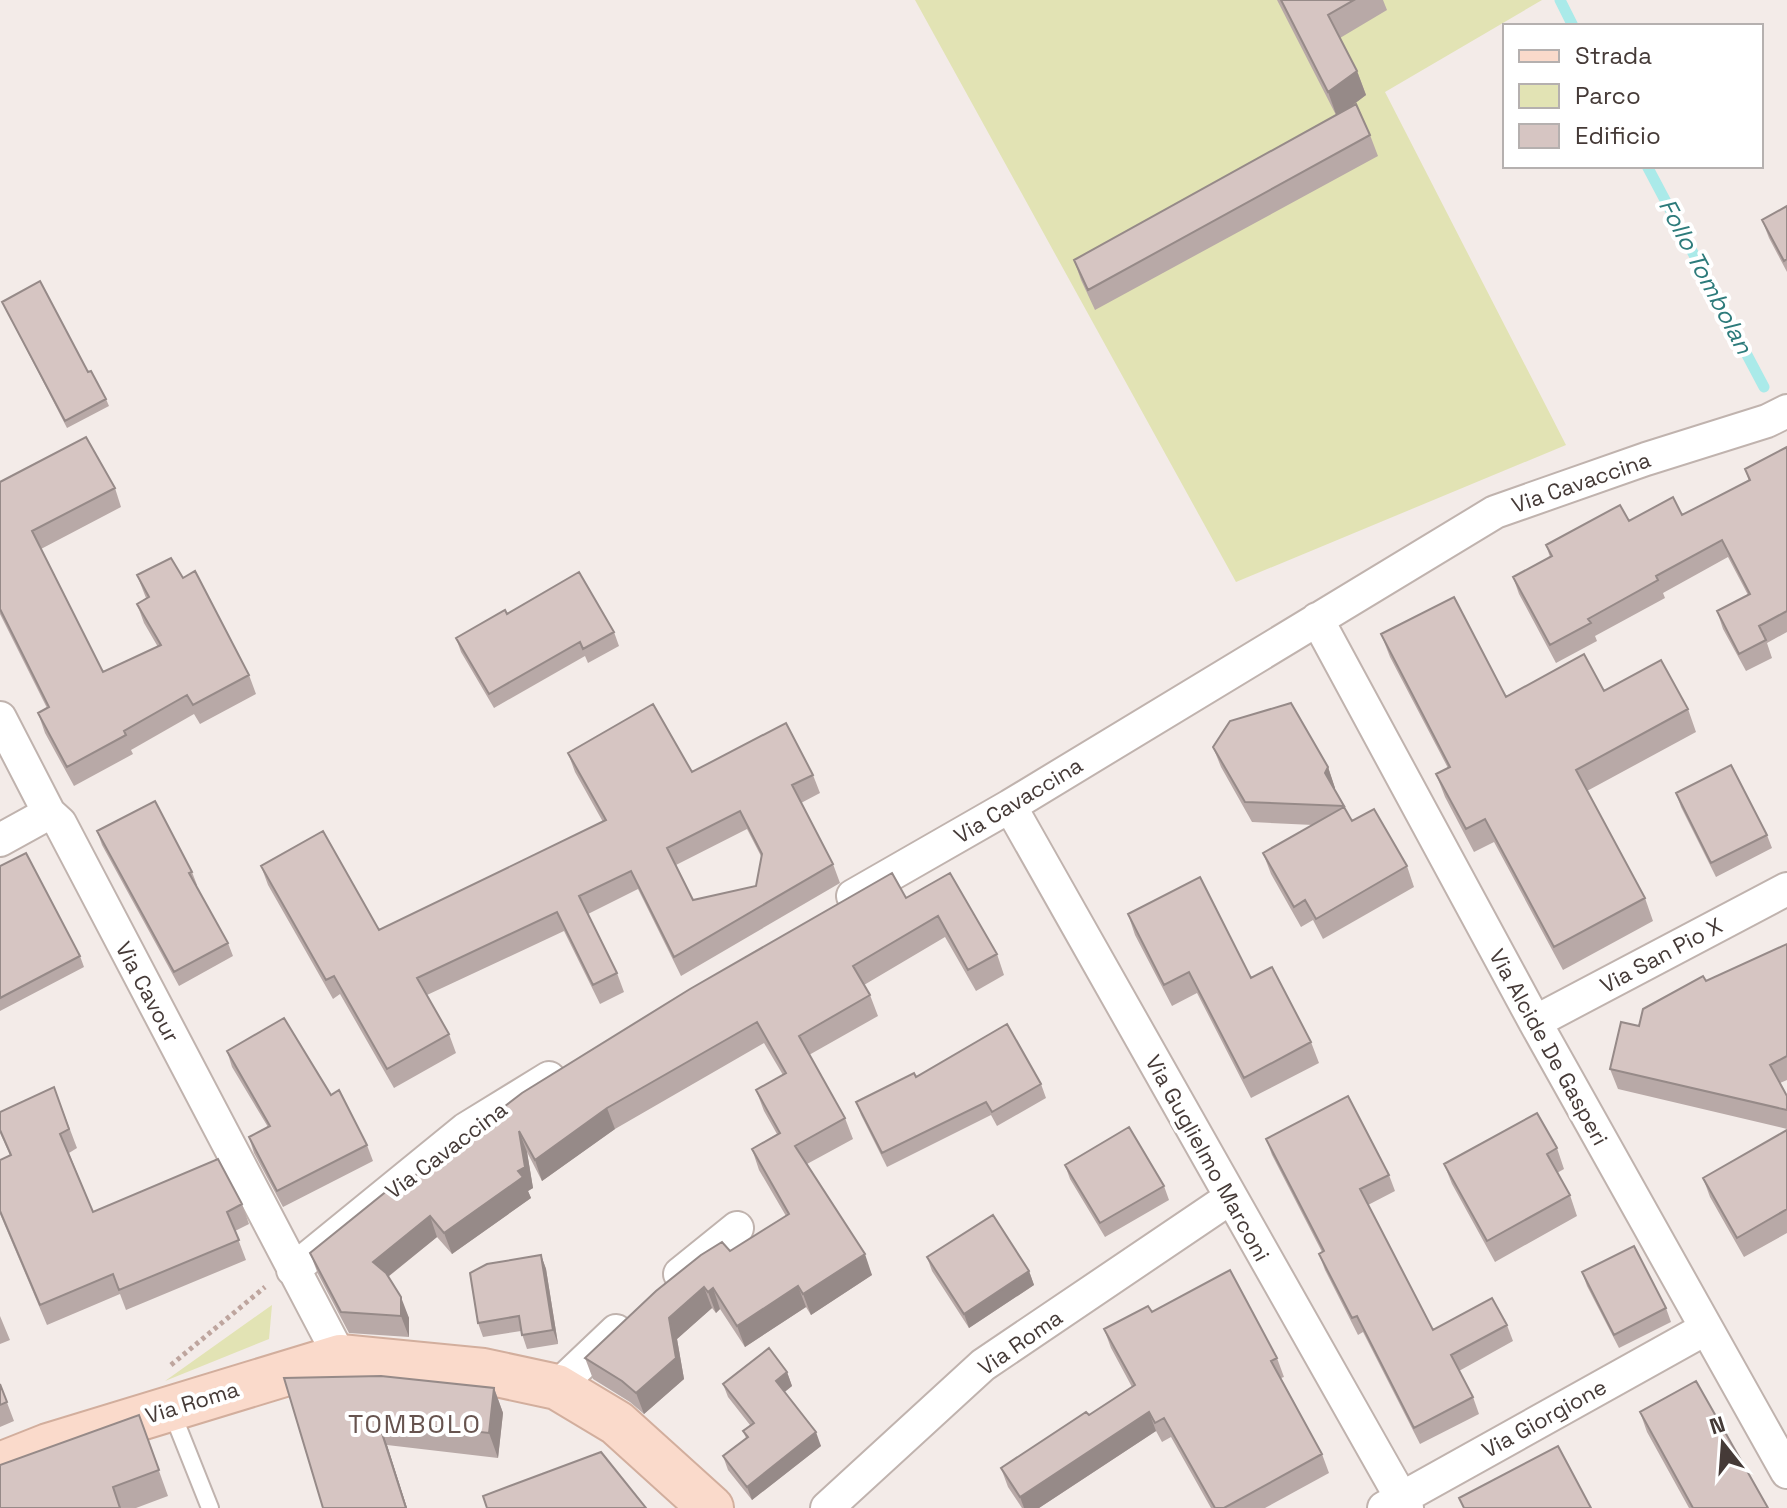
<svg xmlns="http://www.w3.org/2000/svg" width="1787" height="1508" font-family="'Space Grotesk',sans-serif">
<rect width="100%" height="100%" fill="#f3ebe8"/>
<!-- green -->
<path fill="#e2e3b4" d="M915,0h627l-157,92 181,353 -330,137z
M272,1305l-3,34 -104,42z"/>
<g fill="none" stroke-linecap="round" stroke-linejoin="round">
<!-- stream -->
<path stroke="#aaeae9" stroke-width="11" d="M1560,0l13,26
M1647,166l117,221"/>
<!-- service casing -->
<g stroke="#c0b3ae" stroke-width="20">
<path id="service" d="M171,1410l39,98"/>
</g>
<!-- minor casing -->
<g stroke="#c0b3ae" stroke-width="36">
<path id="minor" d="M1317,619l218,403 252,450
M0,718l49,95 11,10 280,534
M1010,806l397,702
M0,840l49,-27
M853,896l157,-90 485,-294 151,-53 121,-38 20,-10
M1535,1022l252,-133
M293,1270l173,-141 83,-51
M680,1274l57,-46
M557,1387l59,-56
M827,1508l156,-143 247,-167
M1384,1508l321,-179"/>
</g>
<!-- secondary casing -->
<g stroke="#d2ae9d" stroke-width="48">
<path id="secondary" d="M0,1465l48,-19 292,-89 143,14 74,16 60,36 94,85"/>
</g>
<!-- path -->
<path stroke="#bea59e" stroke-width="5" stroke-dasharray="4 4" stroke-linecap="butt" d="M171,1365l94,-78"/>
<!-- service -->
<use href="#service" stroke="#fff" stroke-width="16"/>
<!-- minor -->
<use href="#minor" stroke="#fff" stroke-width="32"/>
<!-- secondary -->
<use href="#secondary" stroke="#fadacb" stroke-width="44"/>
</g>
<!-- wall -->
<path fill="#b8a9a7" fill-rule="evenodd" d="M1277,0h106l4,10 -47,28 17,33 9,24 -19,14 23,26 8,21 -283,154 -14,-30 -7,-20 262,-145z
M1787,206v66l-18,-34 -7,-18z
M2,302l86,70 18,27 3,7 -42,22z
M1787,447v185l-20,11 5,15 -26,13 -23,-42 -6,-18 31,-16 -20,-38 -65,36 2,5 -70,38 2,5 -41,22 -37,-69 -6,-17 37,-20 -4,-12 83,-24 53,-6 67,-34 -4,-12z
M0,482l115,6 6,19 -80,42 62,123 55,-25 -14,-24 -7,-19 9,-6 -9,-23 46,3 66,97 7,19 -56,30 -6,-10 -63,36 2,4 -59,32 -29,-53 -7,-20 9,-5 -47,-94z
M507,614l107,18 5,14 -31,17 -3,-7 -91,52 -33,-56 -5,-14z
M1381,634l125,63 98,-6 84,18 8,23 -109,59 58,107 8,23 -90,49 -69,-128 -20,10 -29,-55 -9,-23 12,-6 -58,-111z
M1213,747l115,20 7,21 -1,1 18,32 55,45 7,21 -91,52 -10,-19 -12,7 -30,-53 -8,-21 50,-28 -61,-3 -31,-55z
M568,753l124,19 121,3 7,18 -19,10 32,61 7,19 -159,93 -43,-87 -50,25 29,59 7,19 -24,12 -36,-73 -137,64 22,39 7,19 -62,35 -54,-94 -7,5 -65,-114 -7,-19 118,64 224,-108 -28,-50zM747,829l15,29 -6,28 -63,14 -17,-35z
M1676,793l91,42 5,13 -56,29 -35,-70z
M97,831l95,41 5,13 -1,1 32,57 5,13 -54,30 -77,-141z
M0,866l80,90 4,11 -84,44z
M950,873l47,81 7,21 -28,16 -31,-54 -81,48 6,10 8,21 -69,39 36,63 8,21 -46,25 65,111 -61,40 -5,-8 -61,40 -25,-38 -4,4 -4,-5 -35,31 7,40 -40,35 -14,-12 -37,-23 -8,-21 145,-107 56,-35 -27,-46 -7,-21 25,-15 -13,-23 -8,-21 27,-15 -19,-32 -149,86 -73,52 -15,-29 6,36 -5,3 3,7 -79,56 -15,-17 -49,40 21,41v19l-60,-4 -31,-59 -8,-21 86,-63z
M1128,914l123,64 60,64 8,21 -68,35 -54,-105 -25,13 -37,-71z
M1787,944v136l-7,3 7,13v33l-169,-40 -8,-20 29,-43 67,-45z
M227,1051l104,44 36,50 6,16 -90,46 -29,-54 -5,-16 19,-10 -36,-60z
M916,1077l125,7 5,14 -49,28 -6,-11 -104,52 -26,-52 -5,-13z
M54,1087l23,61 -8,5 24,59 149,-8 7,20 -14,7 11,29 -120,50 -6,-16 -73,31 -47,-111v-54l10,-5 -10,-22v-21z
M1787,1130v103l-43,24 -34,-60 -7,-19z
M1266,1139l123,36 6,16 -27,14 65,125 74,-5 6,16 -54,30 14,26 6,17 -59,30 -57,-112 -5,3 -33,-65 -6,-16 3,-2 -50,-97z
M1557,1148l7,21 -7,4 13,22 7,21 -82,46 -43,-78 -8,-20z
M1065,1165l99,21 5,14 -64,37 -35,-58z
M541,1255l5,14 12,75 -31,5 -6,-18 -38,6 -5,-14z
M927,1257l102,14 5,14 -65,43 -37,-57z
M1582,1272l84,36 5,14 -52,26 -32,-62z
M1152,1312l125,46 7,19 -3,1 41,76 7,19 -64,35h-54l-40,-71 -9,5 -6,-11 -117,77h-17l-14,-21 -7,-19 88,-53 43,-28 -21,-39 -7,-19z
M0,1316l10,24 -10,4z
M787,1372l5,14 -8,6 37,54 -69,54 -24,-30 -5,-14 23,-18 -3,-7 7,-6 -22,-28 -5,-13z
M284,1378l210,10 9,25 -5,45 -111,-13 20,63h-84z
M0,1384l14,37 -14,6z
M1640,1412l128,96h-79l-42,-76z
M139,1415l29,81 -32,12h-136z"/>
<!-- shaded-wall -->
<path fill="#968a88" d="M1357,71l9,24 -29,22 -9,-25z
M1328,767l7,21 -2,6 -8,-21z
M607,1108l8,21 -73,52 -7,-21z
M519,1131l8,21 6,36 -5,3 3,7 -79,56 -8,-21 74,-62z
M430,1216l7,21 -57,46 -7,-21z
M865,1254l7,21 -61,40 -8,-21z
M541,1255l5,14 12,75 -5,-14z
M1029,1271l5,14 -65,43 -5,-14z
M798,1286l8,21 -61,40 -8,-21z
M704,1287l8,21 -35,31 7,40 -40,35 -8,-21 33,-75z
M713,1288l7,21 -4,4 -8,-21z
M401,1297l8,21v19l-8,-21z
M787,1372l5,14 -11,9 -5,-14z
M494,1388l9,25 -5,45 -9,-25z
M1149,1412l7,19 -117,77h-15l-4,-11z
M378,1421l9,24 20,63h-1z
M816,1432l5,14 -69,54 -5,-13z"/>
<!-- building -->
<path fill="#d6c5c2" stroke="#968a88" stroke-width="2" fill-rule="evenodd" d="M1281,0h73l-26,15 29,56 -29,21z
M1356,104l14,31 -282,155 -14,-30z
M1787,206v53l-3,2 -22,-41z
M40,281l48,91 3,-1 15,28 -41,22 -63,-119z
M86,437l29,51 -83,43 71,141 58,-27 -24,-41 12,-7 -12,-22 34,-17 12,20 12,-7 54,104 -56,30 -6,-10 -63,36 2,4 -59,32 -29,-54 11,-6 -49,-98v-127z
M1787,447v164l-28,15 7,14 -27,14 -22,-43 33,-17 -28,-54 -66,36 2,4 -70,39 3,4 -41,22 -37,-68 39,-21 -6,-11 74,-40 9,16 44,-24 9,18 68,-35 -5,-11z
M579,572l35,60 -31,17 -3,-7 -91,52 -33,-56 49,-28 2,4z
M1454,597l52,100 78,-43 20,37 57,-31 27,49 -112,61 69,128 -91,49 -69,-128 -19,10 -30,-55 14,-7 -69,-133z
M1291,703l37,64 -3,6 19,33 -99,-4 -32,-55 17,-26z
M653,704l39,68 94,-49 27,52 -21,10 41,79 -159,93 -43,-86 -52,25 38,77 -24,12 -36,-73 -140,66 32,56 -62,35 -53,-93 -8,4 -65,-114 62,-35 56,99 227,-110 -38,-67zM740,811l22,43 -6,32 -63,14 -26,-52z
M1731,765l36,70 -56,28 -35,-70z
M155,801l37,71 -3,1 39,70 -54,29 -77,-141z
M1344,807l8,14 22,-12 33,57 -91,53 -11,-19 -11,7 -31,-54z
M26,853l54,103 -80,42v-132z
M892,873l14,25 44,-25 47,81 -29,16 -30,-54 -85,50 17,29 -71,41 46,82 -50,28 70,108 -62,40 -5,-8 -61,40 -24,-38 -5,4 -4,-5 -35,31 7,40 -40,35 -14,-12 -37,-23 71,-67 45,-36 21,-13 8,9 59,-37 -37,-65 28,-16 -24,-43 30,-17 -29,-51 -150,86 -72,52 -16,-29 6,36 -7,4 5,6 -79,56 -14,-17 -57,46 13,11 15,24v19l-60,-4 -31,-59 83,-67 3,4 126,-97 168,-104z
M1200,877l51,101 21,-11 39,75 -67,36 -55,-106 -25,13 -36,-71z
M1787,944v112l-17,9 17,31v14l-177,-41 11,-47 18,4 4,-17 60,-33 3,5z
M284,1018l47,77 8,-5 28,55 -90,46 -28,-54 21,-11 -43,-75z
M1007,1024l34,60 -49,28 -6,-10 -104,51 -26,-51 58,-29 2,4z
M54,1087l15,42 -9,5 33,78 125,-53 24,45 -15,8 12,28 -120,50 -6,-16 -73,31 -40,-94v-51l11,-5 -11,-25v-18z
M1348,1096l41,79 -29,14 73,141 59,-32 15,27 -56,30 22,42 -59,31 -57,-112 -5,2 -33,-64 5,-3 -58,-112z
M1537,1113l20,35 -10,6 23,41 -83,46 -43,-77z
M1129,1127l35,59 -64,37 -35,-58z
M1787,1130v79l-50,29 -34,-60z
M993,1215l36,56 -65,43 -37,-57z
M1634,1246l32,62 -52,27 -32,-63z
M541,1255l12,75 -31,5 -3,-19 -41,7 -8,-50 17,-9z
M1230,1270l47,88 -6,3 51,93 -98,54h-9l-51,-90 -9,5 -6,-11 -129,85 -19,-29 85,-56 3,3 46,-30 -31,-56 44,-23 4,6z
M769,1348l18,24 -11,9 40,51 -69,55 -24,-31 25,-19 -5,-6 11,-8 -31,-39z
M381,1376l113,12 -5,45 -111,-12 28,87h-83l-39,-130z
M1696,1381l72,127h-75l-53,-96z
M0,1384l7,18 -7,3z
M139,1415l20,55 -46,17 7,21h-120v-43z
M1558,1446l33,62h-127l-5,-10z
M601,1452l45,56h-159l-4,-12z"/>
<g text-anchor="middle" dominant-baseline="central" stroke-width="8" stroke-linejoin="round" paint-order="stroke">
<!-- street labels -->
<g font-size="22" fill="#453a37" stroke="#fff">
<text transform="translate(1581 482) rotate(-19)">Via Cavaccina</text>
<text transform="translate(1018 800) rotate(-31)">Via Cavaccina</text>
<text transform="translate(1661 955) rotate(-28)">Via San Pio X</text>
<text transform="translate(148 992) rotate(62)">Via Cavour</text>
<text transform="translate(1549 1047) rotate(61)">Via Alcide De Gasperi</text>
<text transform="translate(446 1150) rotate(-37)">Via Cavaccina</text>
<text transform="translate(1208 1158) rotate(61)">Via Guglielmo Marconi</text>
<text transform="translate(1020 1342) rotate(-35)">Via Roma</text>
<text transform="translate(192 1402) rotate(-17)">Via Roma</text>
<text transform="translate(1544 1418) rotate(-29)">Via Giorgione</text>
</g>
<!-- water labels -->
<g font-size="24" font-style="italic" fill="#2d7b7b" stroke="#fff">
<text transform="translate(1706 276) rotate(62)">Follo Tombolan</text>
</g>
<!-- quarter labels -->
<g font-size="26" letter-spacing="2" fill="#67544f" stroke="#fff">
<text x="415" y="1424">TOMBOLO</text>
</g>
</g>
<!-- legend -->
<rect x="1503" y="24" width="260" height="144" fill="#ffffff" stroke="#b5b0af" stroke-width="2"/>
<rect x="1519" y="50" width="40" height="12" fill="#fadacb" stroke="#b5b0af" stroke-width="2"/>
<text x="1575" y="64" font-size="24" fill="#453a37">Strada</text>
<rect x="1519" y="84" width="40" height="24" fill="#e2e3b4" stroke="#b5b0af" stroke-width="2"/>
<text x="1575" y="104" font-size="24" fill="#453a37">Parco</text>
<rect x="1519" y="124" width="40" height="24" fill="#d6c5c2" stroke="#b5b0af" stroke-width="2"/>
<text x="1575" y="144" font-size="24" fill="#453a37">Edificio</text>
<!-- north arrow -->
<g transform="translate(1723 1444) rotate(343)" stroke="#ffffff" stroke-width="6" paint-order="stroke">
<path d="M0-6L14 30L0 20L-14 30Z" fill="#453a37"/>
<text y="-12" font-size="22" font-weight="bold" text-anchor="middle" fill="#453a37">N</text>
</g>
</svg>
